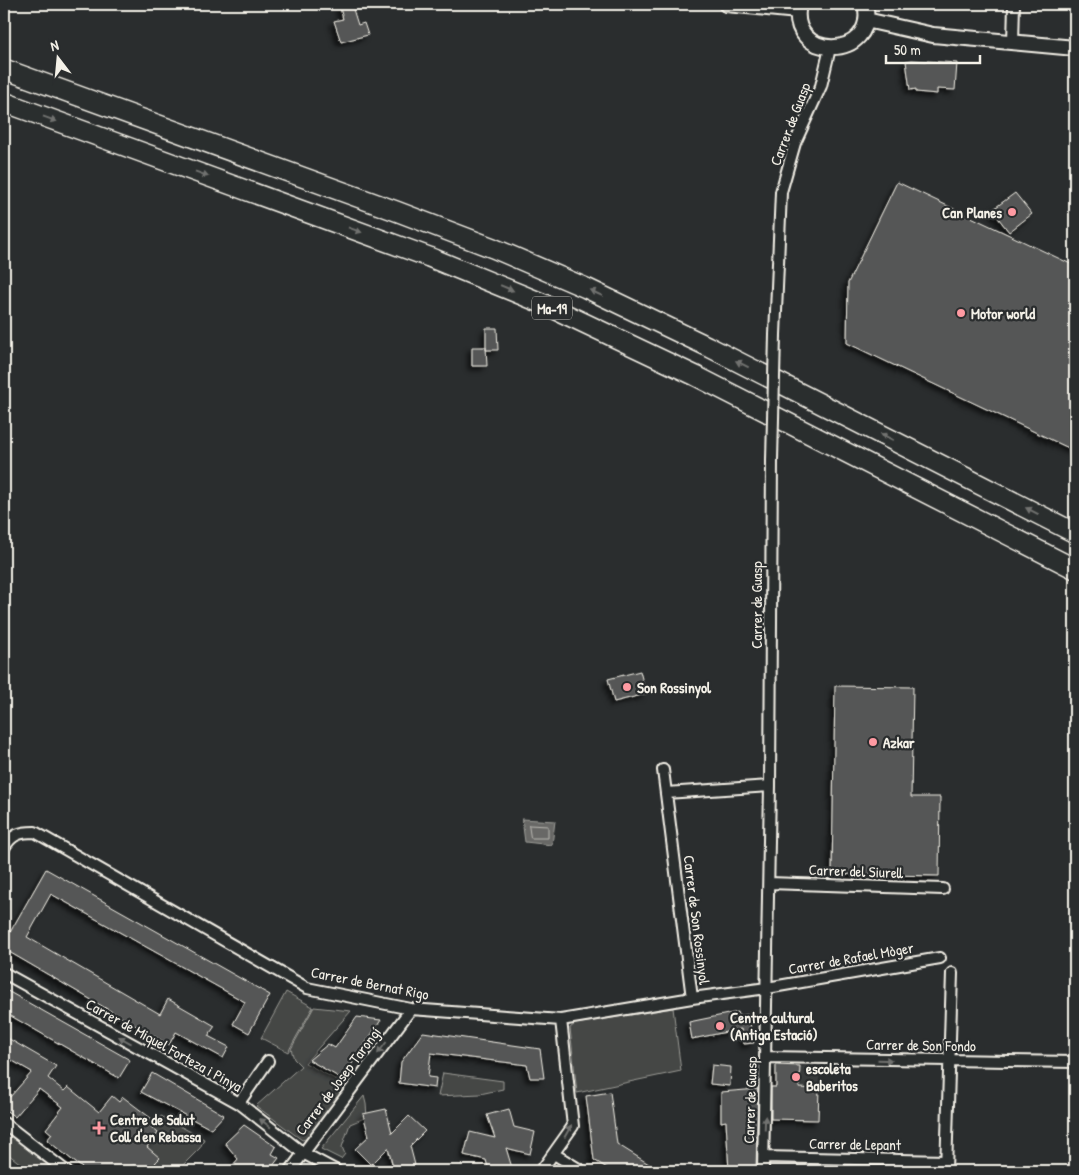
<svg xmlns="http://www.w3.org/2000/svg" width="1079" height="1175" font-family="'Patrick Hand',sans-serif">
<defs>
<filter id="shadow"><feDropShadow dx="-4" dy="4" stdDeviation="2.5" flood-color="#0009"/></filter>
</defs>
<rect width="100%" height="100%" fill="#2a2d2e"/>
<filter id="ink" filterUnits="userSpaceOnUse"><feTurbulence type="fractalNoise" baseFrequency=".02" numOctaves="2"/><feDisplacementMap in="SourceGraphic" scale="10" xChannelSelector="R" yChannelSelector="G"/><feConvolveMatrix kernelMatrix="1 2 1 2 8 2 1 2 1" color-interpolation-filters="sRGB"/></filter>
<g filter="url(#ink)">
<!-- built -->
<path fill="#373a3a" d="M773,1065l46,1v23l-47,-2z"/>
<!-- green -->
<path fill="#444645" stroke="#9c9c96" d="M286,992l27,15 -25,45 -27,-14z
M314,1007l37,4 -46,52 43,23 -42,53 -4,1 -46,-34 45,-40 -7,-7 -3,-10z
M673,1008l8,63 -104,22 -7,-65 5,-4z
M443,1073l60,8v8l-23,5 -42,2z
M364,1096l2,8 1,13 -17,7 -8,23 3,7 -4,5 -20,-10z
M161,1116l43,23 -4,9 -23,23h-11l-11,-8 5,-5 -16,-3 -1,-18 7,6 8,-10 -7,-6z
M4,1126l58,45h-32l-26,-20z"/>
<!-- water -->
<path fill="#676866" stroke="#9f9f9a" d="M522,819l33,2 -3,24 -27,-3z"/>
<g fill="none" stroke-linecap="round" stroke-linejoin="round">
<!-- shore -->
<path stroke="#bcbab4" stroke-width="1" d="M529,825l19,1v12h-17z"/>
</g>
<!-- building -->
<path fill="#555756" stroke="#f4f1e8" filter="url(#shadow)" d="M339,4l13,2 6,19 6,-2 4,12 -27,7 -7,-21 9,-2z
M912,60l45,3 -2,27 -18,-1v5l-21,-2v-3l-6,1 -4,-29z
M897,182l178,84v185l-228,-108 1,-60z
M1015,193l17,21 -23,18 -17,-22z
M486,328h11l1,22h-12z
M472,347h14l1,19h-15z
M640,671l6,23 -32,8 -6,-23z
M835,686l78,1 -2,110h29l-1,79 -107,-2z
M46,869l224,126 -21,38 -16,-9 12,-22 -194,-108 -24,43 133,77 8,-15 47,27 -7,10 21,11 -6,11 -47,-26 -7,13 -165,-96v-6z
M4,989l126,71 -11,18 -115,-66z
M738,1012l1,4 9,-2 6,29 -10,1 -3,-15 -49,10 -3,-17z
M357,1017l24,3 -39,59 -33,-19 19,-16 7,4z
M423,1032l117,17 4,29h-14l-3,-13 -96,-12 -3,24 8,1 -1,10 -36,-5 2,-21z
M4,1036l52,30 -8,12 16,13 4,-4 31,25 13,-16 7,6 4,-5 33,25 -5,5 7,6 -11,14 13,11 -5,5 10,8h-23l-8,-6 -14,4 -2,2h-32l-39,-31 5,-6 -6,-5 17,-22 -24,-18 -24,28 -11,-8v-17l6,5 22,-25 -28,-16z
M712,1065l19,2 -1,19 -20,-2z
M776,1065l24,1 -1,22 20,1 -1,31 -47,-1v-32h5z
M152,1073l72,42 -13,14 -70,-37z
M758,1089l-2,82h-27l-3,-50 -5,1v-30z
M610,1092l7,52 43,27h-48l-18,-11 -8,-64z
M386,1109l6,24 17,-17 16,15 -15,15 5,19 -21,6 -6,-23 -17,17 -16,-16 14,-13 -6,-22z
M509,1109l5,18 21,5 -5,22 -24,-6 7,23h-24l-3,-11 -22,-5 6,-23 25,6 -8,-23z
M244,1125l32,22 -4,7 7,4 -10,13h-41l10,-12 -13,-16z"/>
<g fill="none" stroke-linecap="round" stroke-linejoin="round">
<!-- street casing -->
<g stroke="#f4f1e8" stroke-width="14">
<path id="street" d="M1013,43l1,-39
M775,335l6,-143 14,-49 26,-57 9,-38
M663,770l29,228 75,-10 173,-30
M666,793l104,-7
M4,848c8,-14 16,-16 31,-16l272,156 104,21 150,11 131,-22
M769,883l174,6
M4,973l235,130 64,50 34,18
M766,1057l309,5
M239,1103l29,-42
M4,1123l62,48
M554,1154l28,17
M764,1157l182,4
M290,1171l121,-162
M541,1171l32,-45 -12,-106
M763,1171l7,-385 2,-326
M946,1171l6,-198"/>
</g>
<!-- secondary casing -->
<g stroke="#f4f1e8" stroke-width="18">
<path id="secondary" d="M726,4l72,7
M799,4c-13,58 80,57 66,0
M866,20l67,15 142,13"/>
</g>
<!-- highway casing -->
<g stroke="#f4f1e8" stroke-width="22">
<path id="highway" d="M4,69l392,142 97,37 93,40 121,58 368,187
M4,102l425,155 115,47 152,72 379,193"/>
</g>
<!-- street -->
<use href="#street" stroke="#2a2d2e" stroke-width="10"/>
<!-- secondary -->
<use href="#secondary" stroke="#2a2d2e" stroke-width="14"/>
<!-- highway -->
<use href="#highway" stroke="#2a2d2e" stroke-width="19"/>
<!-- street-bridge casing -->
<g stroke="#f4f1e8" stroke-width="14" stroke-linecap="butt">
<path id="street-bridge" d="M772,460l3,-125"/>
</g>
<!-- street-bridge -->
<use href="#street-bridge" stroke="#2a2d2e" stroke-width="10"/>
</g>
<!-- one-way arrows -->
<defs><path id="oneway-solid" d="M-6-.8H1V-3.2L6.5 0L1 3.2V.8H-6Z" transform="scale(1.25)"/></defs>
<g fill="#71726f">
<use href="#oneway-solid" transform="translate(50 119) rotate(20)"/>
<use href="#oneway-solid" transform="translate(202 174) rotate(20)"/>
<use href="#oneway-solid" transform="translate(355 230) rotate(20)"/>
<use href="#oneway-solid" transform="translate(507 288) rotate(23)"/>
<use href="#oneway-solid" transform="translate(596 293) rotate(-155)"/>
<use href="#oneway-solid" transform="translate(742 364) rotate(-153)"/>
<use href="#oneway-solid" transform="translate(887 437) rotate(-153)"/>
<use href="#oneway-solid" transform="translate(1032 511) rotate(-153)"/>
<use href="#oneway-solid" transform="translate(125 1040) rotate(-151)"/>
<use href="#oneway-solid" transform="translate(382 1048) rotate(127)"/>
<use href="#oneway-solid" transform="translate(885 1060) rotate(1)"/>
<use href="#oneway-solid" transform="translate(265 1123) rotate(-142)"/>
<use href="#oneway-solid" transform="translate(765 1123) rotate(-88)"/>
<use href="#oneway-solid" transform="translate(568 1131) rotate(-61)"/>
</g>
</g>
<!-- markers -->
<g fill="#ff9aa2" stroke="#2a2d2e" stroke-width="2">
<circle cx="1012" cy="212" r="5"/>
<circle cx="961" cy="313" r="5"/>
<circle cx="627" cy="687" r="5"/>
<circle cx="873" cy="742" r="5"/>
<circle cx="720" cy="1026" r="5"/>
<circle cx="796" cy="1077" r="5"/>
<path d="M96.5 1120.5h5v5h5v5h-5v5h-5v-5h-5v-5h5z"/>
</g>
<g text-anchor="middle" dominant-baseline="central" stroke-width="4.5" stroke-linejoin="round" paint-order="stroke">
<!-- shield labels -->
<rect fill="#2a2d2e" stroke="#b7b6b0" stroke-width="1" x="532" y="296.5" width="40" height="23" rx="4"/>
<g font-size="14" font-weight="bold" fill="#f4f1e8">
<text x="552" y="308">Ma-19</text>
</g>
<!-- street labels -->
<g font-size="15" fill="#f4f1e8" stroke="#2a2d2e">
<text transform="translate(790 124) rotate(-69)">Carrer de Guasp</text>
<text transform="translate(756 605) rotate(-90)">Carrer de Guasp</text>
<text transform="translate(856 871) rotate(2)">Carrer del Siurell</text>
<text transform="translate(697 920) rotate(83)">Carrer de Son Rossinyol</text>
<text transform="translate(851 958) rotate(-10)">Carrer de Rafael Mòger</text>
<text transform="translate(370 983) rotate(11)">Carrer de Bernat Rigo</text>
<text transform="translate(164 1045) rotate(29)">Carrer de Miquel Forteza i Pinya</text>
<text transform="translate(921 1045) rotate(1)">Carrer de Son Fondo</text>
<text transform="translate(338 1081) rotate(-53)">Carrer de Josep Tarongí</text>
<text transform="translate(750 1100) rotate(-88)">Carrer de Guasp</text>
<text transform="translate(855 1144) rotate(1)">Carrer de Lepant</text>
</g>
<!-- poi labels -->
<g font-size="15" font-weight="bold" fill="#f4f1e8" stroke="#2a2d2e" text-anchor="start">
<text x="1002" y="212" text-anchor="end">Can Planes</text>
<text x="971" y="313">Motor world</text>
<text x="637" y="687">Son Rossinyol</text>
<text x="883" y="742">Azkar</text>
<text x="730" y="1017">Centre cultural<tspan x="730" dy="17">(Antiga Estació)</tspan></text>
<text x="806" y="1068">escoleta<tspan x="806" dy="17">Baberitos</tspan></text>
<text x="110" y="1119">Centre de Salut<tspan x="110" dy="17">Coll d'en Rebassa</tspan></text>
</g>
</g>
<!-- margin -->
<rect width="1079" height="1175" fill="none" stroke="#2a2d2e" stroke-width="20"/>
<rect x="10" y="10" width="1059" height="1155" fill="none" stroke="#f4f1e8" stroke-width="2" filter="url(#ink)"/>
<!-- north arrow -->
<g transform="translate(58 58) rotate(344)" stroke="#2a2d2e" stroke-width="4" paint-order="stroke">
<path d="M0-4L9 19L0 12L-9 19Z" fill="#f4f1e8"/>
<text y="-8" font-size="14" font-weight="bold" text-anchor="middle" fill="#f4f1e8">N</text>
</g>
<!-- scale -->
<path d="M886 55v8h94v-8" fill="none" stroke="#f4f1e8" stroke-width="2.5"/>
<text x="894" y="55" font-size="15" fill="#f4f1e8" stroke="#2a2d2e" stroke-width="4" paint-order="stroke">50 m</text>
</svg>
